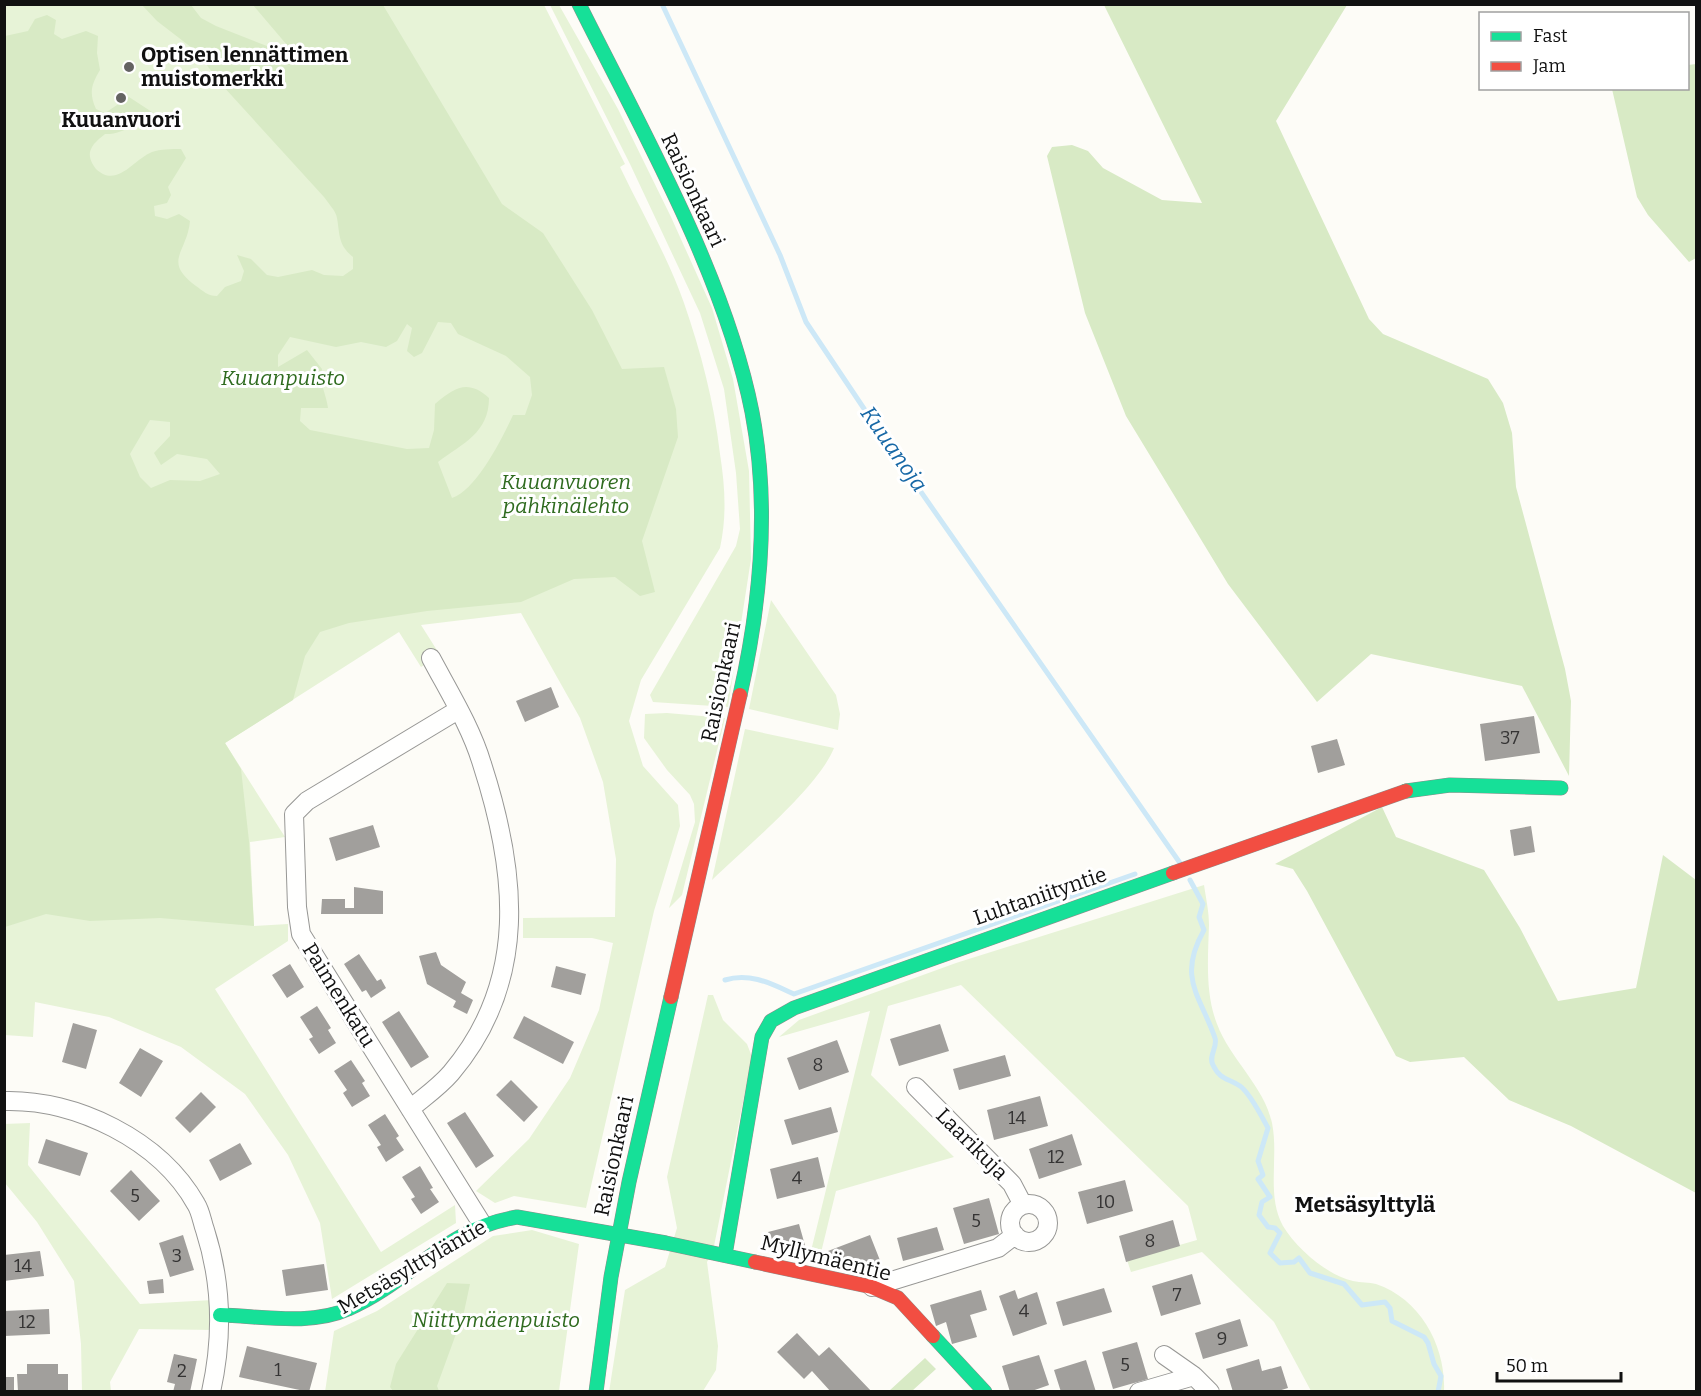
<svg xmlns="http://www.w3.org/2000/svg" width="1701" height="1396" font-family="Bitter,serif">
<rect width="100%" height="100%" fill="#fdfcf7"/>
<!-- green -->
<path fill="#e7f3d7" d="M4,5h540l81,159 -5,3c21,44 48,90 64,136 17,49 30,99 36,151 5,32 7,62 0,94l-79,132 -12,41 14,45 35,39 2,21 -26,85 -68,297 -72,-12 -19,7 -19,-12 53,-52 41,-61 29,-68 14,-67 -21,-5h-69v-20l92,-1 1,-58 -13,-77 -23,-64 -59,-105 -100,12 19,30 -19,12 -22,-35 -174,111 60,94 -35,5 4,84 34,-2v17l-73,48 166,263 74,-47 1,18 -124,76 -12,-76 -32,-68 -43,-61 -64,-47 -72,-30 -74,-15 -2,35 -28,-2z
M550,5h9l59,104 53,108 41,91 21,71 16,92 2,88 -23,148 -75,-5 -3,-7 86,-149 4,-17 -4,-56 -12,-84 -24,-76 -70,-149z
M771,600l65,95 4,19 -2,16 -89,-21z
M667,713l58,5 -43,177 -13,13 26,-86 -1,-18 -4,-9 -23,-25 -23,-32 1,-24z
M745,729l89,19c-16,40 -89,100 -122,132z
M1204,885c2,13 5,27 5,40 -1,33 -4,68 8,99 13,35 47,62 55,99 7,34 -6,72 11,103 14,23 44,49 70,55 8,2 16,1 23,3 45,15 70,63 68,107h-133l-37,-69 -72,-70 -71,20 -4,-12 70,-20 -9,-34 -227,-221 -73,21 -17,69 83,82 -118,34 -18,74 -10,-2 62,-252 -91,26 20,-17 157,-57z
M708,995h5l10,25 24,24 5,13 -39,194 -6,11 11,84 -2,24 -13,21 -94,1 16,-102 40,-23 12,-39 -10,-51z
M30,1123l-2,42 112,139 73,-4 2,30 -76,-1 -29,53 1,9h-29l-1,-47 -7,-63 -37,-59 -32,-39 -1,-59z
M532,1230l47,14 -20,147 -234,1 9,-61 43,-20 116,-75z"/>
<!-- forest -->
<path fill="#d8eac5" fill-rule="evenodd" d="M142,5h49l10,13 15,8 56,22 11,11 5,-6 -1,-8 -34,-40h130l119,199 41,29 49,77 30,59 42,-2 12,42 2,28 -36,104 13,51 -15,4 -25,-19 -41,2 -53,23 -94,9 -78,12 -29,9 -15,24 -12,44 -68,43 16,26 8,72 5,85 -94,-8 -70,3 -44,-7 -41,13v-891l23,-5 7,-12 12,-4 9,5 -2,14 8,5 24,-8 12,5 -1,17 3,17c-9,15 -11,23 -4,39l9,4 24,-16 26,17c-17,7 -31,21 -50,20 -6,5 -13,10 -15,18 -1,6 2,12 6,17 21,20 38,-10 56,-17 9,-3 19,-3 29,-3l5,9 -18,29 3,8 -4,8 -13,3 1,10 12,3 12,-5 11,7c-3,32 -28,40 6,65 7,5 12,10 21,10l8,-9 16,-6 3,-10 -7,-16 14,4 16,16 11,2 34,-7 12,5 19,1 10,-7v-12c-15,-12 -13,-22 -16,-39 -1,-7 -9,-15 -13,-21l-102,-112 -26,-34 -39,-30zM438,322l13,1 7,11 48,22 24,21 2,18 -7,20h-12c-11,24 -37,75 -61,83l-14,-36c25,-19 51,-29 51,-64 -21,-19 -34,-11 -54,6l-1,26 -5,18 -22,1 -97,-19 -10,-9 1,-13h27c-2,-15 -9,-24 -6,-39l-15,-19 -29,17v-12l12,-18 46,10 25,-5 25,5 11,-6 10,-17 5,4 -5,23 7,6 8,-4zM150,420l20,2v14l-16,17 7,12 16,-11 30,5 13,15 -20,7 -30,-1 -19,8 -11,-11 -10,-23z
M1104,5h243l-71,116 93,198 14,15 105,45 15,24 9,30 4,54 49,182 6,32 -2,75 -47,-90 -151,-32 -54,48 -89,-118 -102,-168 -41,-103 -38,-157 5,-9 20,-2 16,6 15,17 59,32 40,3z
M1696,64v194l-7,4 -41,-47 -11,-18 -25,-108 76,-1v-23z
M1382,807l14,30 88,33 36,58 38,73 78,-13 27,-133 33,25v313l-125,-67 -62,-26 -45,-43 -54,5 -14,-6 -89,-165 -14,-22 -18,-5z
M447,1283l23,1 -6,28 -27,74 2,5h-46l-3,-4 6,-23z
M925,1358l11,11 -24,22h-23z"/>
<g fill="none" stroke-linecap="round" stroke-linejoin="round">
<!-- stream -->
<path stroke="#cde8f7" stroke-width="5" d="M662,4l118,251 26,67 85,127 289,414
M1190,880l13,24 -4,13 5,13c-27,48 -4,65 11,108 3,9 -7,18 -2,27 7,15 15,13 27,21 10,7 22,31 28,42l-10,33 5,14 -5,4 12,18 -8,5 -3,13 9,12 7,1 5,5 -10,20 10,10 14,-1 5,-4 11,15 34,11 18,21 23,-3 5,6 2,13 32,16 4,6 6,21 7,12 -3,16
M725,980c25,-8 47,4 69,14l341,-120"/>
</g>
<!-- building -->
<path fill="#a19f9c" d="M551,687l8,20 -34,15 -9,-21z
M1534,716l6,37 -55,8 -5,-37z
M1337,739l8,26 -27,8 -7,-27z
M373,825l7,22 -44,14 -7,-23z
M1531,826l4,26 -21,4 -4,-26z
M354,887l29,4v23h-62l1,-15h23v9h9z
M436,952l5,13 25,17 -5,11 12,7 -6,14 -14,-7 3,-6 -29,-17 -8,-28z
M359,954l18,27 4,-2 5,9 -15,10 -5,-8 -4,2 -18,-28z
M290,964l14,23 -17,11 -15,-23z
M556,966l30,8 -5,21 -30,-8z
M317,1006l14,22 -3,2 8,13 -17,11 -10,-15 4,-2 -13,-20z
M399,1011l30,46 -18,11 -29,-46z
M524,1016l50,26 -11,22 -50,-26z
M73,1023l24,7 -11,39 -24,-7z
M940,1024l9,27 -50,15 -9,-27z
M837,1040l12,32 -50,18 -12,-32z
M140,1048l23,13 -22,36 -22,-14z
M1005,1055l6,21 -52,14 -6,-21z
M351,1060l14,21 -3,2 8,13 -18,11 -9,-14 4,-3 -13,-19z
M511,1080l27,27 -14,15 -28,-27z
M201,1092l15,15 -26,26 -15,-15z
M1040,1096l8,30 -54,14 -7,-30z
M831,1107l7,25 -46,13 -8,-25z
M465,1112l29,44 -18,12 -29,-45z
M385,1114l14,22 -3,2 8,12 -18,12 -9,-15 4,-2 -13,-20z
M1072,1134l10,31 -43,14 -10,-30z
M46,1139l42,14 -8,23 -42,-13z
M240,1143l12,21 -32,17 -11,-21z
M818,1157l7,30 -48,12 -7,-30z
M420,1166l13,22 -3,1 9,13 -18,12 -10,-15 4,-2 -13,-20z
M131,1170l29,31 -21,20 -29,-30z
M1125,1180l8,31 -46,13 -9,-32z
M989,1198l10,36 -35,10 -11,-36z
M1173,1220l7,26 -54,16 -7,-26z
M799,1224l7,25 -31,9 -7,-26z
M937,1227l7,23 -41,11 -6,-23z
M183,1235l11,35 -24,7 -11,-34z
M870,1235l11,28 -28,11 -3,-10 -15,5 -7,-18z
M40,1251l4,25 -40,5v-26z
M324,1264l4,26 -42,6 -4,-26z
M1192,1274l9,30 -40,12 -9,-30z
M163,1279l1,14 -15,1 -2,-13z
M1104,1288l8,24 -49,14 -7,-24z
M981,1290l6,20 -17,5 7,22 -25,7 -6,-22 -10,4 -6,-21z
M1015,1290l3,9 19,-7 10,32 -34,12 -14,-40z
M49,1309l1,25 -46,2v-25z
M1240,1319l8,27 -45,13 -8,-26z
M797,1333l22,23 10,-9 43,45h-41l-19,-21 -8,8 -27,-27z
M1137,1342l11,37 -35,10 -11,-37z
M247,1346l70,17 -8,29 -70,-15z
M174,1354l23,5 -7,33h-17l2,-8 -8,-2z
M1039,1355l10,30 -20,7h-19l-8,-26z
M1259,1359l3,12 19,-5 7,22 -13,4h-42l-7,-23z
M1086,1360l10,32h-35l-7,-22z
M27,1364h31v10h10v17l-50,1 -1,-18h10z
M4,1377h10v15h-10z"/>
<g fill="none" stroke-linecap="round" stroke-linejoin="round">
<!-- street casing -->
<g stroke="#979795" stroke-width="20">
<path id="street" d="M458,710l-151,91 -13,13 3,93 4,27 181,290
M916,1087l96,97 11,21
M4,1101c72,-2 156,39 192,103 5,8 6,18 9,26 17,53 18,108 6,162
M410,1109c13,-11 29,-22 41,-36 78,-92 66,-201 31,-309 -11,-37 -33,-72 -51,-106
M1010 1223a19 19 0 1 1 38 0a19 19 0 1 1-38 0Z
M872,1287l126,-39 17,-13
M1164,1355l30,21
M1139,1392l55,-16 16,16"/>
</g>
<!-- fast casing -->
<g stroke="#8e8d8b" stroke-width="15">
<path id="fast" d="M579,4c62,125 146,271 173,408 18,94 9,190 -12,283
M1406,791l44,-6 111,3
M725,1255l37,-218 9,-16 23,-13 379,-135
M220,1315c40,1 91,11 128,-6 63,-27 95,-80 169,-92l149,26 89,19
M933,1336l52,56
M596,1392l15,-115 18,-95 42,-185"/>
</g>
<!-- jam casing -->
<g stroke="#8e8d8b" stroke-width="15">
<path id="jam" d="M1173,873l233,-82
M671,997l69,-302
M755,1262l117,25 26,11 35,38"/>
</g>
<!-- street -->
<use href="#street" stroke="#fffffe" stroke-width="18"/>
<!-- fast -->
<use href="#fast" stroke="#16e098" stroke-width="14"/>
<!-- jam -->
<use href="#jam" stroke="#f24e42" stroke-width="14"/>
</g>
<!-- markers -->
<g fill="#646362" stroke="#fff" stroke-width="2">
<circle cx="129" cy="67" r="6"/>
<circle cx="121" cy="98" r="6"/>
</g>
<g text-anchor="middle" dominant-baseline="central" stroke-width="6" stroke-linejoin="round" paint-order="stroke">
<!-- number labels -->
<g font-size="18" fill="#353434">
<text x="1510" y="738">37</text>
<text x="818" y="1065">8</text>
<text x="1017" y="1118">14</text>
<text x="1056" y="1157">12</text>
<text x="797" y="1178">4</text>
<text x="135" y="1196">5</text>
<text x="1106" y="1202">10</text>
<text x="976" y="1221">5</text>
<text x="1150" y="1241">8</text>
<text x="177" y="1256">3</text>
<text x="23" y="1266">14</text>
<text x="1177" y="1295">7</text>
<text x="1024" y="1311">4</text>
<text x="27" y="1322">12</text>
<text x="1222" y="1339">9</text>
<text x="1125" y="1365">5</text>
<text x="278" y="1370">1</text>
<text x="182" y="1371">2</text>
</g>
<!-- poi labels -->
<g font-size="21" font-weight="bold" fill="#111" stroke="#fff" text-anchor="start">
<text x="141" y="55">Optisen lennättimen<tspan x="141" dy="24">muistomerkki</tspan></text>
<text x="121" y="120" text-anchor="middle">Kuuanvuori</text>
</g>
<!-- street labels -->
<g font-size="21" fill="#111" stroke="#fff">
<text transform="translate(693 190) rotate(65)">Raisionkaari</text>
<text transform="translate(721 682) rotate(-78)">Raisionkaari</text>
<text transform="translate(1040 896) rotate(-19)">Luhtaniityntie</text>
<text transform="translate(339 995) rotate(58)">Paimenkatu</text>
<text transform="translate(972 1144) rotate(45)">Laarikuja</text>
<text transform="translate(614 1156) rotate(-78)">Raisionkaari</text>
<text transform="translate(826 1258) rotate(14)">Myllymäentie</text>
<text transform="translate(412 1267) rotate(-30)">Metsäsylttyläntie</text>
</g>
<!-- park labels -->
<g font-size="21" font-style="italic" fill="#2f6b1f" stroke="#fff">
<text x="283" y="378">Kuuanpuisto</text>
<text x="566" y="482">Kuuanvuoren<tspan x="566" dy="24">pähkinälehto</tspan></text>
<text x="496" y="1320">Niittymäenpuisto</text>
</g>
<!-- water labels -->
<g font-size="22" font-style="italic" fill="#1768a6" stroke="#fff">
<text transform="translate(894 449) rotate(55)">Kuuanoja</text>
</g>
<!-- neighbourhood labels -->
<g font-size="22" font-weight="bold" fill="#111" stroke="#fff">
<text x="1365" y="1204">Metsäsylttylä</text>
</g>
</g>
<!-- border -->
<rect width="1701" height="1396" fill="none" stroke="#111111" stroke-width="12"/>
<!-- legend -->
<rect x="1479" y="12" width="210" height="78" fill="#ffffff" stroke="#a0a0a0" stroke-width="1.5"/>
<rect x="1491" y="32" width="30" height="9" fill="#16e098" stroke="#a0a0a0" stroke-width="1.5"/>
<text x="1533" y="42" font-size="18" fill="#111111">Fast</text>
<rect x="1491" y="62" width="30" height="9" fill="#f24e42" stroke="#a0a0a0" stroke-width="1.5"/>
<text x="1533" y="72" font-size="18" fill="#111111">Jam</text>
<!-- scale -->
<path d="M1497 1372v9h124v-9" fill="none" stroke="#111111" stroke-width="3"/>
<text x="1506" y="1372" font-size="18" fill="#111111" stroke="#ffffff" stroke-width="4.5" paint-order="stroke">50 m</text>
</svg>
